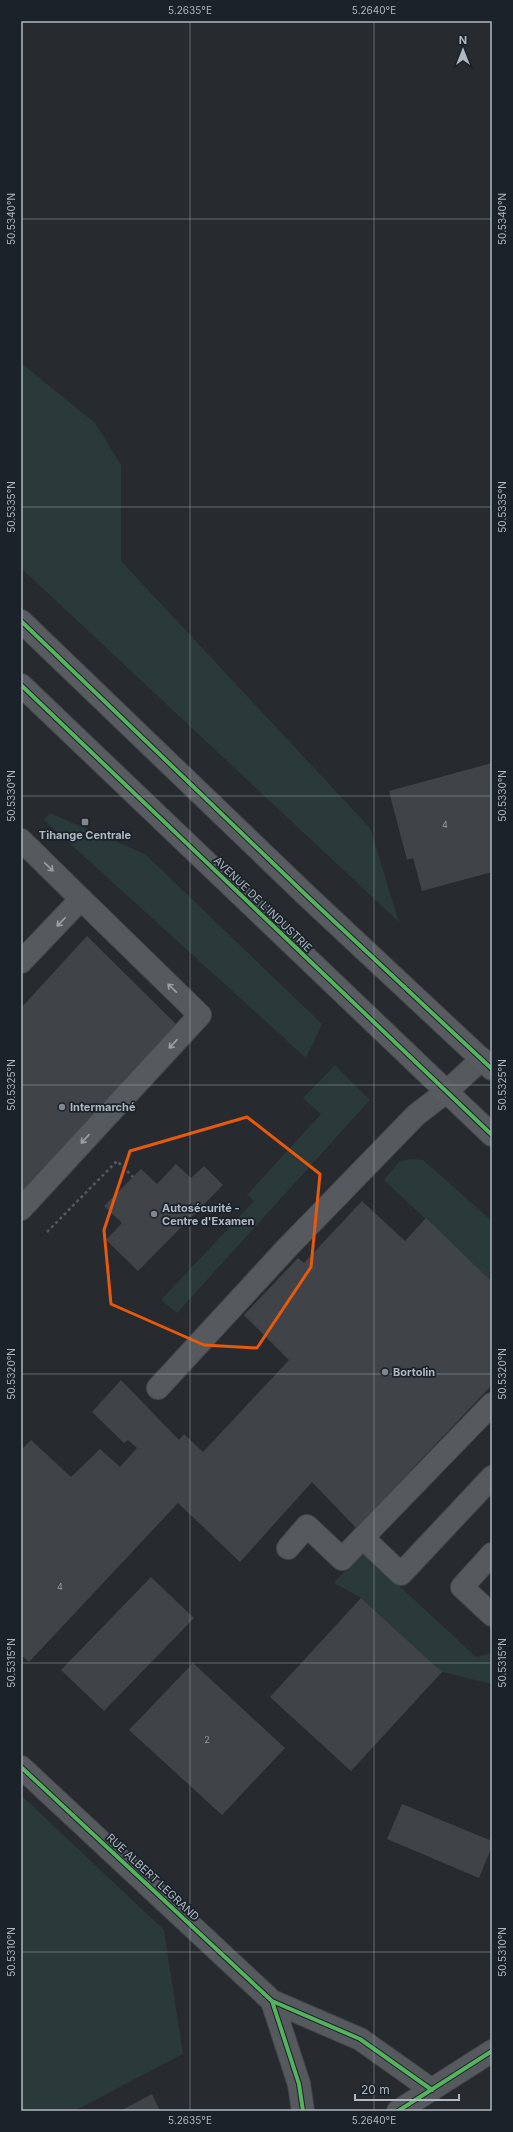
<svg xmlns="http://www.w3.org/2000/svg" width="513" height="2132" font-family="Inter,sans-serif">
<rect width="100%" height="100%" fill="#272b30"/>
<!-- green -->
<path fill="#2a3939" d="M21,363l74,60 26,42v96l249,267 29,94 -378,-354z
M50,813l95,41 177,170 -16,34 -262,-238z
M335,1065l35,35 -193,213 -16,-13 93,-99 -7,-6 74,-81 -18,-16z
M409,1159l14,1 69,61v61l-108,-102 15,-18z
M363,1552l113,105 16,-4v31l-50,-12 -81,-74 -27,-15z
M21,1795l143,135 19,124 -109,57h-53z"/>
<!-- building -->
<path fill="#404448" d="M492,763v109l-70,19 -9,-33 -6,2 -18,-69z
M87,936l93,92 -156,162 -3,-3v-179z
M176,1164l15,14 13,-12 19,19 -85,86 -32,-31 16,-17 -18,-17 37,-37 16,15z
M362,1201l43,40 21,-23 66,64v103l-136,143 -44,-46 -72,80 -62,-59 -149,159 -8,-7v-205l10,-10 40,37 29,-28 20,18 17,-19 -9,-8 -4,3 -32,-31 29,-32 58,60 5,-6 19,18 86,-92 -45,-45 54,-57 6,5z
M151,1577l43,41 -90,93 -43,-41z
M361,1598l81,74 -91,99 -81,-74z
M193,1663l92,85 -63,67 -93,-85z
M402,1804l90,37v5l-13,32 -92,-39z
M152,2094l8,17h-40z"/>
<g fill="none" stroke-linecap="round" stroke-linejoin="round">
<!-- minor casing -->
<g stroke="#44474b" stroke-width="24">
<path id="minor" d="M21,840l60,59
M21,962l60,-63 119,116 -179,194
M158,1388l129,-140 129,-133 30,-23 36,-33
M363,1538l38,36 91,-97
M288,1548l19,-22 35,33 150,-155
M492,1554l-30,33 30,28
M21,1767l251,234 88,38 72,51
M272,2001l27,83 4,27
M398,2111l94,-60"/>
</g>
<!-- major casing -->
<g stroke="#44484d" stroke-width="24">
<path id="major" d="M21,621l286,275 185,173
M21,685l471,450"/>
</g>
<!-- path -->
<path stroke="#555a5d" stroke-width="2.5" stroke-dasharray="3 3" stroke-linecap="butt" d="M47,1232l70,-71 16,16"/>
<!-- minor -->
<use href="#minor" stroke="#565a5f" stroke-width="22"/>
<!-- major -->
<use href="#major" stroke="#585c61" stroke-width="22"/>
<!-- cycleway casing -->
<g stroke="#1b222a" stroke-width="6">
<path id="cycleway" d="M21,621l286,275 185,173
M21,685l471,450
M21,1767l251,234 88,38 72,51
M272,2001l27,83 4,27
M398,2111l94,-60"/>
</g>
<!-- cycleway -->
<use href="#cycleway" stroke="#56b35d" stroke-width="4"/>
</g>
<!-- one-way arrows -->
<defs><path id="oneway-shaft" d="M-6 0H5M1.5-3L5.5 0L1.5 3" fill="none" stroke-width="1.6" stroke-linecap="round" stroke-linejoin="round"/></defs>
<g stroke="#9aa0a9">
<use href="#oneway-shaft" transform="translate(49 867) rotate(44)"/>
<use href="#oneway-shaft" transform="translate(61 922) rotate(134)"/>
<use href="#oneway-shaft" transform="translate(172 988) rotate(-136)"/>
<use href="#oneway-shaft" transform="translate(173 1044) rotate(133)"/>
<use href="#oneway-shaft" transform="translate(85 1139) rotate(133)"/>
</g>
<!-- marked area -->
<path fill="none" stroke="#e8590c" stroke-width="3" stroke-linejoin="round" d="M247,1117l73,57 -9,93 -54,81 -53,-3 -93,-41 -7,-74 26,-79z"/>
<!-- ticks -->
<path fill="none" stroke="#b0b8c2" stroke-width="1" stroke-opacity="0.45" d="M190,21v2090M374,21v2090M21,219h471M21,507h471M21,796h471M21,1085h471M21,1374h471M21,1663h471M21,1952h471"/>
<!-- markers -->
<g fill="#80878f" stroke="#1b222a" stroke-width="1.5">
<rect x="81" y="818" width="8" height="8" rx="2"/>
<circle cx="62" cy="1107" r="4"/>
<circle cx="154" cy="1214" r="4"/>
<circle cx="385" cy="1372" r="4"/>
</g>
<g text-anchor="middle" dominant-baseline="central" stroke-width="3.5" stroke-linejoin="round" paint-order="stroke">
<!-- number labels -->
<g font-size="9" fill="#949ba4">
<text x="445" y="824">4</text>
<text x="60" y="1586">4</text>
<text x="207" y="1739">2</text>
</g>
<!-- poi labels -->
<g font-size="11" font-weight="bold" fill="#b0b8c2" stroke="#1b222a" text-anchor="start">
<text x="85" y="835" text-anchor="middle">Tihange Centrale</text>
<text x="70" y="1107">Intermarché</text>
<text x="162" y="1208">Autosécurité -<tspan x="162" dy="13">Centre d'Examen</tspan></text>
<text x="393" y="1372">Bortolin</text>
</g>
<!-- street labels -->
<g font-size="11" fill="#b0b8c2" stroke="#1b222a">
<text transform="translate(263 904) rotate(44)">AVENUE DE L'INDUSTRIE</text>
<text transform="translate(153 1877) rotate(43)">RUE ALBERT LEGRAND</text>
</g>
</g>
<!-- border -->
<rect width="513" height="2132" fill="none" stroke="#1b222a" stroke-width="44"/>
<!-- north arrow -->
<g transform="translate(463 50)" stroke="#1b222a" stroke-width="3" paint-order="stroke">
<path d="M0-3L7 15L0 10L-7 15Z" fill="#b0b8c2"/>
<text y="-6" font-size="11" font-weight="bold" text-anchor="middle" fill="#b0b8c2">N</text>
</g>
<!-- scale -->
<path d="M355 2094v6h104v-6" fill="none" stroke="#b0b8c2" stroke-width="2"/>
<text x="361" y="2094" font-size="12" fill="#b0b8c2" stroke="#1b222a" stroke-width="3" paint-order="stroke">20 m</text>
<rect x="22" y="22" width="469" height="2088" fill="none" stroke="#b0b8c2" stroke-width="1.5"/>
<g font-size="10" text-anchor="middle" fill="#b0b8c2">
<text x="190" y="14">5.2635°E</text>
<text x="374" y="14">5.2640°E</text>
<text transform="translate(11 219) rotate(-90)" y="4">50.5340°N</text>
<text transform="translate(502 219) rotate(-90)" y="4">50.5340°N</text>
<text transform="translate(11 507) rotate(-90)" y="4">50.5335°N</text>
<text transform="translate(502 507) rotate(-90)" y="4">50.5335°N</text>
<text transform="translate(11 796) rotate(-90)" y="4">50.5330°N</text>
<text transform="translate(502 796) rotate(-90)" y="4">50.5330°N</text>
<text transform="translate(11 1085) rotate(-90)" y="4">50.5325°N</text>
<text transform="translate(502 1085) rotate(-90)" y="4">50.5325°N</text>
<text transform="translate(11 1374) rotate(-90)" y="4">50.5320°N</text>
<text transform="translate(502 1374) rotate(-90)" y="4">50.5320°N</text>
<text transform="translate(11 1663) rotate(-90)" y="4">50.5315°N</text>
<text transform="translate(502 1663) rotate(-90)" y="4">50.5315°N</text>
<text transform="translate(11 1952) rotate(-90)" y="4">50.5310°N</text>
<text transform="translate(502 1952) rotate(-90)" y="4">50.5310°N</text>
<text x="190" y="2124">5.2635°E</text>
<text x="374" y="2124">5.2640°E</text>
</g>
</svg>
